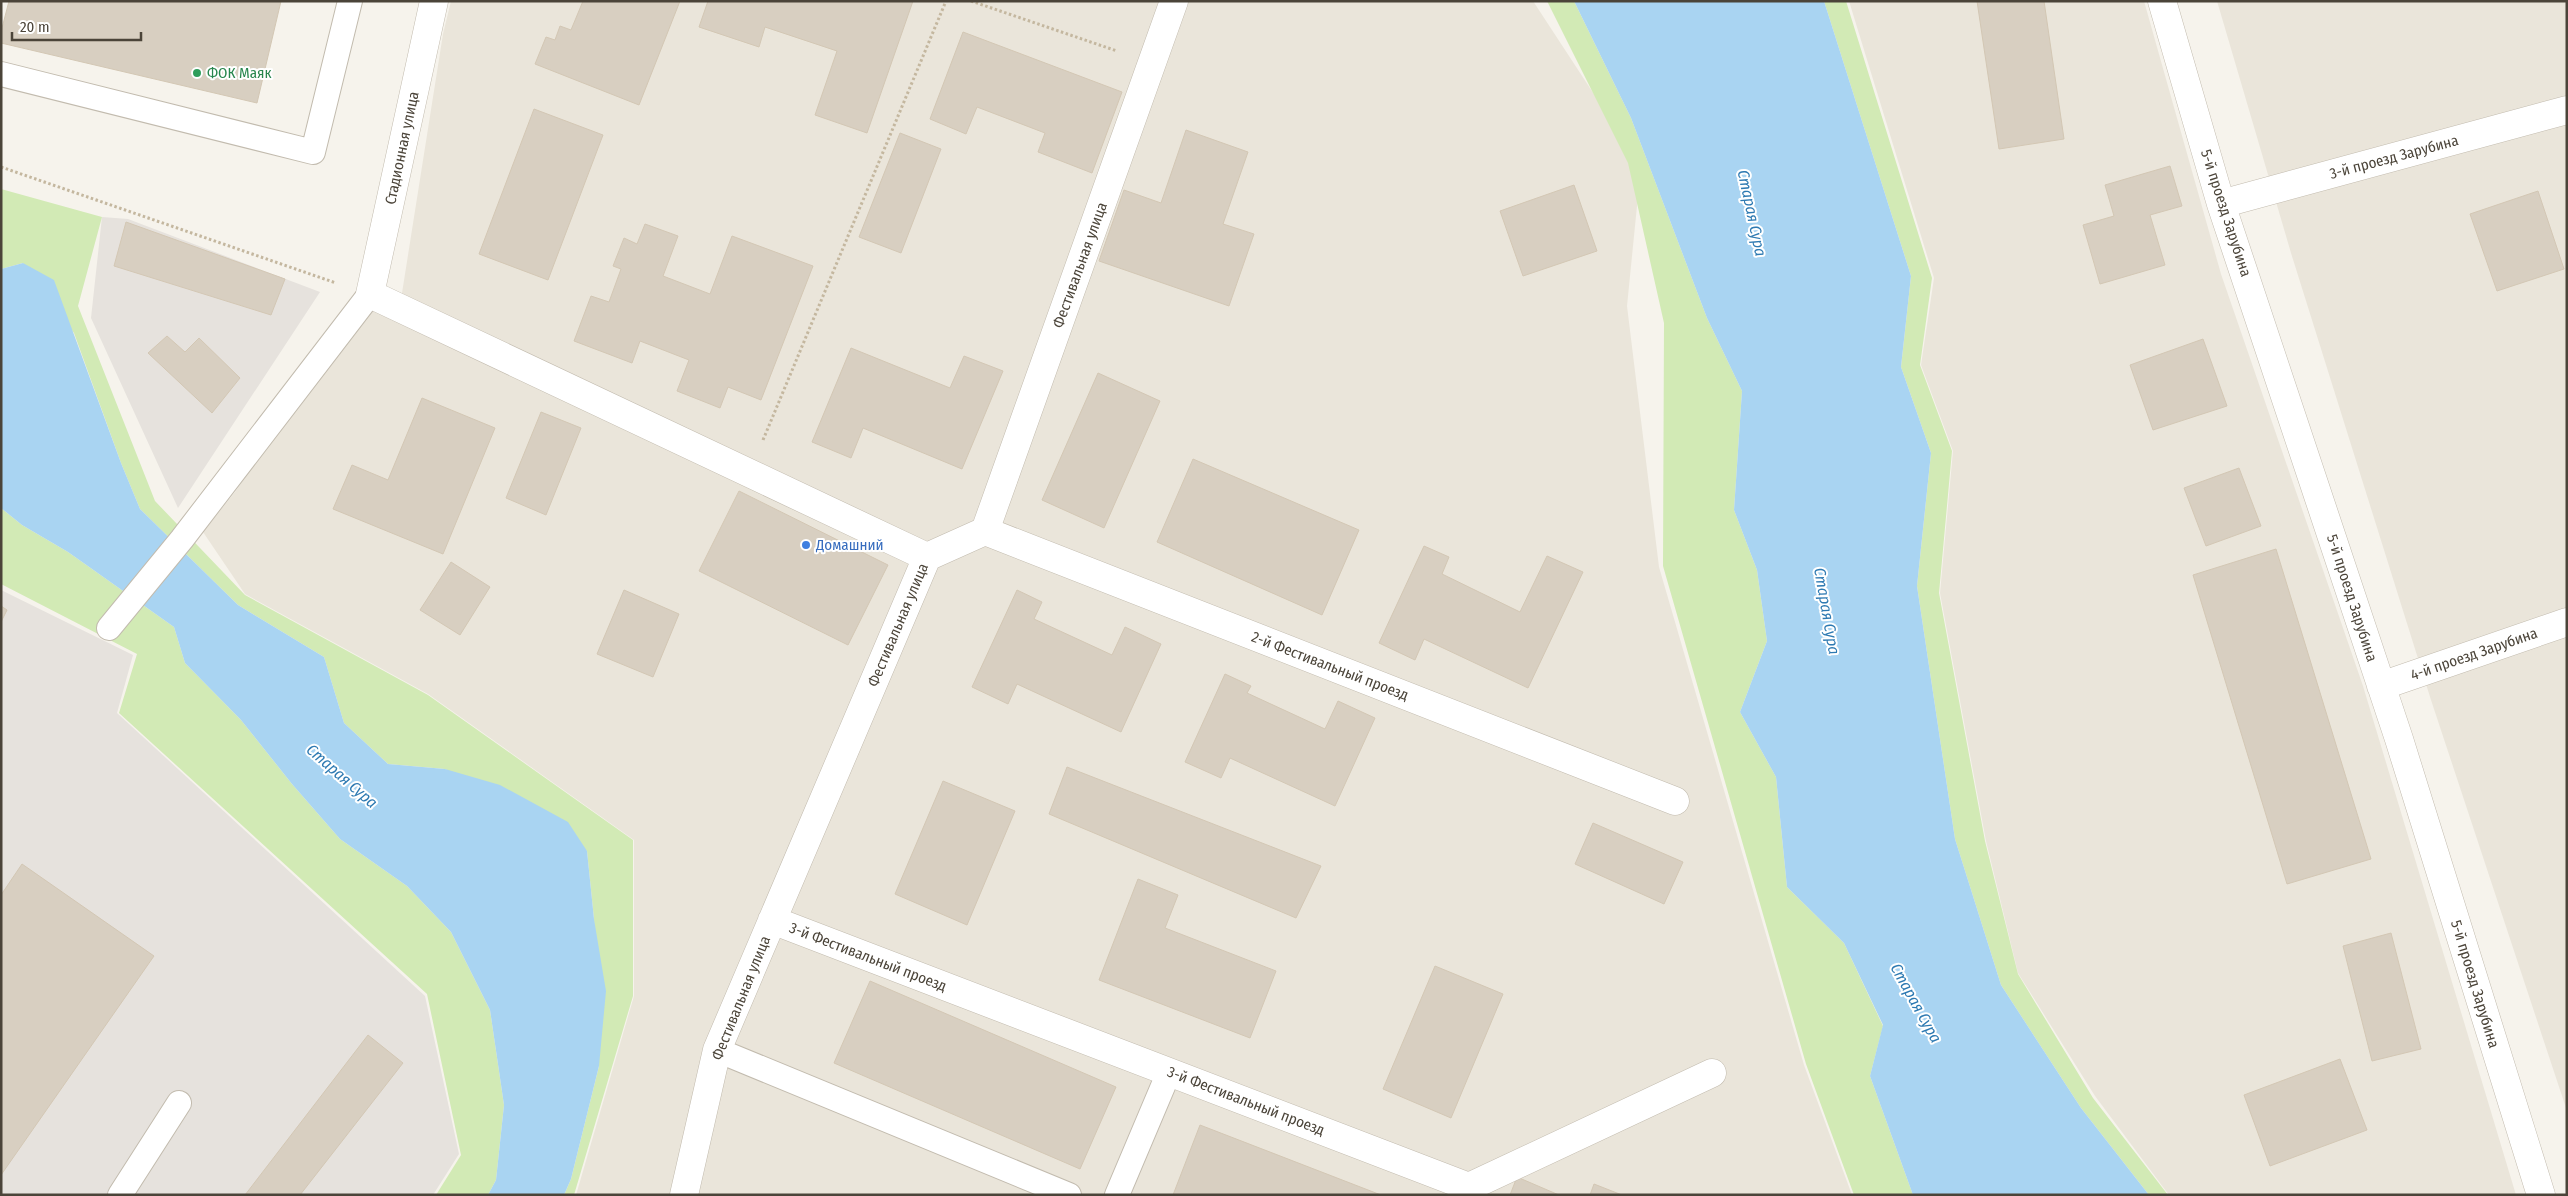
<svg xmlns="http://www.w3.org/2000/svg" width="2568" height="1196" font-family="'Fira Sans Condensed',sans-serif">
<rect width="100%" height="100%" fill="#f6f3ec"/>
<!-- residential -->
<path fill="#eae5da" d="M451,1h1082l108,165 -14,140 32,261 145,498 48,130h-1276l58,-199v-156l-206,-146 -183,-100 -42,-62 32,-40 135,-198 32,-1 41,-259z
M1849,1h295l77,273 142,412 153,509h-347l-74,-99 -77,-123 -32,-132 -46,-248 13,-142 -32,-86 13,-87z
M2217,1h350v1110l-136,-411 -140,-447z"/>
<!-- industrial -->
<path fill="#e6e2dd" d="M102,217l26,2 192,73 -142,216 -87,-190z
M1,590l132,65 -16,58 308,283 34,158 -26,41h-432z"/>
<!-- green -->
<path fill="#d2eab5" d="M1547,1h27l57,117 76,200 35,73 -8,119 23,60 10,71 -27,71 36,65 11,110 57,56 39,83 -13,50 43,119h-59l-48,-131 -143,-498 1,-243 -36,-160z
M1824,1h22l86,277 -12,87 32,86 -13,142 46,248 33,133 75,124 75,97h-19l-68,-87 -80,-123 -46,-146 -38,-253 14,-133 -30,-86 10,-91z
M1,189l101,28 -24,89 77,195 90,94 183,100 205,145v156l-59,199h-10l7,-16 28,-113 -5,-147 -7,-68 -142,-82 -57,-5 -44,-41 -20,-66 -86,-52 -98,-96 -19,-46 -47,-130 -51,-70 -22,6z
M1,508l21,17 46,27 106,75 11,36 56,57 51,64 48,55 67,47 44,46 39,78 14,95 -8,75 -8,15h-52l25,-40 -34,-161 -308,-281 18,-59 -136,-70z"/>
<!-- water -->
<path fill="#a9d4f2" d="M1574,1h250l87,275 -10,91 30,86 -14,133 38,253 46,146 80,123 68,87h-236l-43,-119 13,-51 -39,-82 -57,-56 -11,-110 -36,-65 27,-71 -10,-71 -23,-60 8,-119 -35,-73 -76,-200z
M23,263l31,17 67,183 19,46 98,96 86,52 20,66 44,41 57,5 55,16 68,37 19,29 7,68 12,72 -7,75 -28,113 -7,16h-76l8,-15 8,-75 -14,-95 -39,-78 -44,-46 -67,-47 -48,-55 -51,-64 -56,-57 -11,-36 -106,-75 -46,-27 -21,-17v-239z"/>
<!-- building -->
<path fill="#d8cfc1" stroke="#d3c7b4" d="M9,1h272l-24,102 -256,-60v-11z
M583,1h97l-41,104 -104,-41 11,-27 9,3 5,-14 11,4z
M708,1h205l-46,132 -52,-18 22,-64 -72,-24 -6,20 -60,-20z
M1977,1h67l20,138 -65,10z
M963,32l159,60 -30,81 -54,-21 7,-19 -68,-26 -11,27 -36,-15z
M534,109l69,26 -55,145 -69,-26z
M1186,130l62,22 -25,72 31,10 -25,72 -130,-45 25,-71 37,13z
M900,133l41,16 -40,104 -42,-16z
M2170,166l12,40 -32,9 15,50 -65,19 -17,-59 31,-9 -9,-31z
M1574,185l23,66 -74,25 -23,-65z
M2538,191l26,78 -67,22 -27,-77z
M126,222l159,57 -14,36 -157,-49z
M645,224l33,12 -15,40 47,18 22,-58 81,30 -52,134 -33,-13 -8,21 -43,-17 12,-31 -49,-19 -8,22 -58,-22 17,-45 18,6 12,-33 -8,-3 11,-28 13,6z
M167,336l18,16 14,-14 41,40 -28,35 -64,-60z
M2203,339l24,67 -74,24 -23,-65z
M851,348l99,40 14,-32 39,15 -41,98 -99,-41 -12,30 -39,-16z
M1098,373l62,28 -56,127 -62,-28z
M422,398l73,30 -52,126 -110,-45 19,-44 36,15z
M541,412l40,16 -35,87 -40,-17z
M1193,459l166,71 -37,85 -165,-73z
M2239,468l22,58 -55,20 -22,-58z
M739,491l149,74 -40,80 -149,-74z
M1424,546l25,11 -7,17 78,38 27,-56 36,16 -55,116 -104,-49 -9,21 -36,-17z
M2276,549l95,310 -84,25 -94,-309z
M451,562l39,25 -30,48 -40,-25z
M624,590l55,24 -26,63 -56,-23z
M1017,590l25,12 -8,17 78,36 13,-28 36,17 -40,88 -104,-48 -9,20 -36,-17z
M1,606l6,4 -6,12z
M1225,674l26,12 -4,7 78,36 13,-28 37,17 -40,88 -105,-48 -9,20 -36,-16z
M1067,767l254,99 -25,52 -247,-104z
M943,781l72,30 -48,114 -72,-31z
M1593,823l90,39 -19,42 -89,-40z
M22,864l132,92 -153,219v-280z
M1138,879l40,16 -13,33 111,43 -26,67 -151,-58z
M2391,933l30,116 -49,12 -29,-115z
M1435,966l68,28 -52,124 -68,-29z
M870,981l246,106 -36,82 -246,-106z
M368,1035l35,28 -103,132h-55z
M2340,1059l27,71 -97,36 -26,-71z
M1200,1125l181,70h-208z
M1517,1177l42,18h-49z
M1594,1184l28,11h-32z"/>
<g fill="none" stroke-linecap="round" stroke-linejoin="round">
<!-- service casing -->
<g stroke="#c2bbae" stroke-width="26">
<path id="service" d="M1,74l312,78 37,-151
M109,628l73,-89 188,-245
M717,1050l352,145
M120,1195l59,-92
M1117,1195l52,-123"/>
</g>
<!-- minor casing -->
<g stroke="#c2bbae" stroke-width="29">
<path id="minor" d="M434,1l-64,293 557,263
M2162,1l59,203 178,535 142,456
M2221,204l346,-94
M985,531l690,270
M2381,686l186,-64
M772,920l697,267 243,-114
M684,1195l33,-145 210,-493 58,-26 189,-530"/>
</g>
<!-- path -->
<path stroke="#c4b79f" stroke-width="3" stroke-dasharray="2.5 2.5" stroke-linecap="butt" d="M971,1l146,50
M1,167l335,116
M763,440l183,-439"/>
<!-- service -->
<use href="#service" stroke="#fff" stroke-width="24"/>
<!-- minor -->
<use href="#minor" stroke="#fff" stroke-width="28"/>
</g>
<!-- markers -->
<circle fill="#2e9e5b" stroke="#fff" stroke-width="2" cx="197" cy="73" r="5"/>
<circle fill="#3f7fe0" stroke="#fff" stroke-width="2" cx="806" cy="545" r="5"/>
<g text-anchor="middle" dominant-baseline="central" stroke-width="4" stroke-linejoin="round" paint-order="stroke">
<!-- leisure labels -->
<g font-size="15" fill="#27864d" stroke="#fff" text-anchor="start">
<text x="207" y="73">ФОК Маяк</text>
</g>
<!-- street labels -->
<g font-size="15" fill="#4b4439" stroke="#fff">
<text transform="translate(402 148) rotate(-78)">Стадионная улица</text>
<text transform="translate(2394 157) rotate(-15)">3-й проезд Зарубина</text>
<text transform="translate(2226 213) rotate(72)">5-й проезд Зарубина</text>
<text transform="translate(1080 265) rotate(-70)">Фестивальная улица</text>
<text transform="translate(2352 598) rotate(72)">5-й проезд Зарубина</text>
<text transform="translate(898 625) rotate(-67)">Фестивальная улица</text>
<text transform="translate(2474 654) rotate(-19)">4-й проезд Зарубина</text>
<text transform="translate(1330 666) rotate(21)">2-й Фестивальный проезд</text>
<text transform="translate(868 957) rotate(21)">3-й Фестивальный проезд</text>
<text transform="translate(2475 984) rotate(73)">5-й проезд Зарубина</text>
<text transform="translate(741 998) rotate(-68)">Фестивальная улица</text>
<text transform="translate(1246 1101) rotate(21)">3-й Фестивальный проезд</text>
</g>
<!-- shop labels -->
<g font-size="15" fill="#366cbe" stroke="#fff" text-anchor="start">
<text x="816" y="545">Домашний</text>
</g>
<!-- water labels -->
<g font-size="16" font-style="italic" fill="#2e7ab2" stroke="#fff">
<text transform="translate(1752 213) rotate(78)">Старая Сура</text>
<text transform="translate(1827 611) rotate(80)">Старая Сура</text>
<text transform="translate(342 776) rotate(41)">Старая Сура</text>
<text transform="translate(1916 1003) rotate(61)">Старая Сура</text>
</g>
</g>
<!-- border -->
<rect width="2568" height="1196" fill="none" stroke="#4b4439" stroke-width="5"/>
<!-- scale -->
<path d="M12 32v8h129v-8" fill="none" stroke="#4b4439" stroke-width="2.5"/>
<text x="20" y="32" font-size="15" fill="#4b4439" stroke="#ffffff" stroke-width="4" paint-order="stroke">20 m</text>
</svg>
